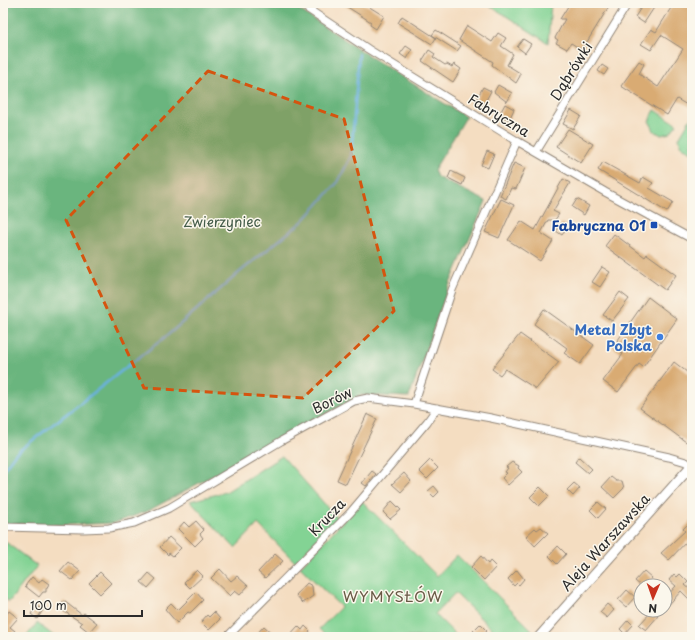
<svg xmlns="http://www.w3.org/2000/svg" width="695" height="640" font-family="'Playpen Sans',sans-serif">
<rect width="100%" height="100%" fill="#fbf7ec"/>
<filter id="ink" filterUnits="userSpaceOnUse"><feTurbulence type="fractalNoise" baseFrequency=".025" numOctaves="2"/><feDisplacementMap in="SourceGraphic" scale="8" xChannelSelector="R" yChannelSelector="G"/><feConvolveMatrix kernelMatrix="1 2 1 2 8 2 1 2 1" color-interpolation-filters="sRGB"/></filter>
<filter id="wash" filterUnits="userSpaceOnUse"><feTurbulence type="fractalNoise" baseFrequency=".012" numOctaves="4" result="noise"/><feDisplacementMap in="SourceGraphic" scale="16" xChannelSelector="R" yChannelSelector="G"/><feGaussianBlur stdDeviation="0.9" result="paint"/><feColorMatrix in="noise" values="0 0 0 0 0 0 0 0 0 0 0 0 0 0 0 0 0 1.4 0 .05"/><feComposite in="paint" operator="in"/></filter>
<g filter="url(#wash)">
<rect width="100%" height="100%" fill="#f4ddc1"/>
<!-- green -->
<path fill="#83d394" stroke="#577f60" d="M486,3h65l-3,40z
M655,110l22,14 -7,9 -9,2 -8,-5v-2l-4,-7z
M692,116v36l-10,-5 -3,-9z
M282,456l56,63 -43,43 -37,-38 -23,24 -45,-47 36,-9z
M362,501l75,75 20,-21 75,75 -6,7h-26l-45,-44 -20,21 23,23h-131l-8,-8 22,-22 -41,-40z
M3,540l34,26 -28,36 -6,-5z
M37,623l18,14h-29z"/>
<!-- forest -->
<path fill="#6ab57e" stroke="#4a7054" d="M3,3h286l94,62 83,52 -32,53 3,7 49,24 -38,87 -39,109 -49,-2 -212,116 -34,12 -51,2 -60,-2z"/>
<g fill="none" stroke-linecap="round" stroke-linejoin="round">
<!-- stream -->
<path stroke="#6bb0e1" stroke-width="2.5" d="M3,470l12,-16 154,-120 72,-63 62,-50 35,-39 13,-26 8,-102"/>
</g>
<g id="blocks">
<!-- building -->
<path fill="#d9ab73" d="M341,3h22l21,13 -8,13 -6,-4 1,-3z
M570,3h41l-29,47 -11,-7 -4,6 -11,-6 2,-3 -3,-2 10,-19h-5z
M644,3h13l-13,20 -9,-6z
M674,3h14l4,2v103l-15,-9 -10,16 -46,-29 18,-25 5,3 -5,10 19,13 25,-38 -22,-14 -10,15 -10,-6 10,-15 5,3z
M402,16l34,22 -4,6 -34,-21z
M467,26l25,16 6,-9 8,5 -5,8 12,8 -6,11 13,8v3l-4,7 -24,-18 1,-3 -34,-22z
M436,30l25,16 -4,5 -25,-16z
M523,39l8,5 -6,9 -8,-6z
M406,46l6,4 -5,9 -7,-5z
M429,50l6,4 -2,3 12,8 2,-1 5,3 2,-3 7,5 -8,13 -31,-21z
M602,65l6,4 -4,6 -6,-4z
M498,85l14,8 -5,9 -13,-10z
M483,87l8,4 -8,15 -8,-4z
M505,104l9,5 -5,11 -10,-5z
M571,110l10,6 -8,13 -10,-5z
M568,129l25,15 -12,19 -25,-16z
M487,151l7,3 -6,14 -7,-3z
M603,162l37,21 3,-6 10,6 -4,5 24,14 -6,10 -69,-42z
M514,163l11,5 -9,21 -5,-1 -5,11 -6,-3z
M451,171l14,7 -3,7 -14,-7z
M563,179l7,4 -17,28 6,3 -4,6h-7l-7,13 12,8 -13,20 -32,-21 13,-19 14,9z
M501,199l13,6 -15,33 -14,-6z
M577,199l12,7 -5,9 -12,-8z
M562,223l6,4 -6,8 -6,-4z
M614,234l31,23 2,-3 29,21 -11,15 -60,-44z
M602,267l8,5 -10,15 -8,-5z
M620,292l9,7 -17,22 -9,-6z
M648,297l29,22 -34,48 -4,-3 -21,28 -15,-11 20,-27 -10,-7z
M544,309l50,36 -14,19 -16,-11 3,-5 -33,-24z
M520,334l39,28 -23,27 -31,-20 -5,6 -8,-6z
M674,362l18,14v58l-6,8 -46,-34z
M367,414l10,5 -31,65 -9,-4z
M579,457l13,12 -4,4 -13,-11z
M430,460l8,8 -11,11 -8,-8z
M512,462l7,4 -1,2 4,4 -14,13 -6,-7 5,-5 -2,-1 3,-4 -2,-1z
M372,471l4,3 -10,12 -4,-3z
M404,473l7,8 -10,11 -9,-8z
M611,477l5,4h6l2,7 -10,10 -12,-11z
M574,483l6,5 -7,8 -6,-6z
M434,486l5,6 -5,5 -6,-6z
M540,487l9,9 -10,10 -9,-9z
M392,501l9,9 -11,9 -7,-7z
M598,502l8,7 -8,9 -8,-8z
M692,520v24l-4,-4 -19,20 -8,-7 24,-22 -2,-2z
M196,521l8,9 -4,4 3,4 -8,8 -17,-17 6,-7 5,5z
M541,527l7,6 -13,13 -9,-10 9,-8 2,2z
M169,537l12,11 -8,8 -4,-3 -1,2 -8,-8z
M558,546l8,8 -9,10 -8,-8z
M275,554l8,7 -18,17 -7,-6z
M481,556l7,8 2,-3 6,6 -12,13 -13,-13z
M68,562l12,9 -8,9 -12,-9z
M220,569l11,12 6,-5 11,10 -8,9 -5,-4 -5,5 -19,-18z
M197,570l6,6 -13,12 -6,-6z
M517,570l7,9 -5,6 -2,-2 -3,3 -6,-7z
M644,571l8,7 -7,8h-4l-6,-5z
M100,572l11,11 -11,11 -11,-11z
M149,573l7,6 -8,9 -7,-6z
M674,574l3,3 3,-3 8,8 -3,3 7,6v11l-11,-11 -16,18v-11l11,-12 -7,-6z
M32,577l7,6 3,-4 7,5 -3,5v3h-3l-4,5 -14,-11z
M307,583l5,3 1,10 -10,7 -7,-8z
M627,590l8,7 -9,10 -8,-7z
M196,592l7,8 -13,13 -2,-1 -11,11 -12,-14 6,-6 7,7z
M64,601l18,14 2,-2 13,10 -8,9 -9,-7 2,-2 -23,-15z
M607,604l7,6 -7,8 -7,-6z
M37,606l6,4 -6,9 -6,-5z
M9,611l9,7 -8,9 5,4 -4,6 -8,-4v-14z
M652,611l6,5 -12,14 -7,-5z
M214,612l6,7 -11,11 -8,-8 6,-7 2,2z
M628,620l5,5 -8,9 -5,-5z
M480,624l7,7 -6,6 -8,-6z
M264,626l12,11h-22z
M298,626l4,4 3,-4 5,5 -3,4 2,2h-21z"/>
</g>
</g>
<g filter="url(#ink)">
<use href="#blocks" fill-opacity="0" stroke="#908476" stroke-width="1"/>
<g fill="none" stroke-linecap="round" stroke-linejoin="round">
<!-- minor casing -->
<g stroke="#908476" stroke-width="9">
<path id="minor" d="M299,3l69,46 149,92 88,51 87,47
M536,152l92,-149
M414,404l38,-114 65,-149
M3,527l80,2 26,-1 25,-5 35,-15 112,-67 73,-40 14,-3 46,6 77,14 178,39 17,5 5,4
M227,637l123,-124 77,-91 10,-14"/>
</g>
<!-- tertiary casing -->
<g stroke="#908476" stroke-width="11">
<path id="tertiary" d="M539,637l153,-172"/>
</g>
<!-- minor -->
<use href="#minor" stroke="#fff" stroke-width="7"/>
<!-- tertiary -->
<use href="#tertiary" stroke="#fff" stroke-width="9"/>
</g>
</g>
<!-- marked area -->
<path fill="#d5540f" fill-opacity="0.2" stroke="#d5540f" stroke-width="3" stroke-dasharray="8 5" stroke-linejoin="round" d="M208,71l136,48 50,192 -91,87 -159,-10 -78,-168z"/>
<!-- markers -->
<rect fill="#1a4fb4" stroke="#fbf7ec" stroke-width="1.5" x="650" y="221" width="8" height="8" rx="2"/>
<circle fill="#3f7fe0" stroke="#fbf7ec" stroke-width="1.5" cx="660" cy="337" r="4"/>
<g text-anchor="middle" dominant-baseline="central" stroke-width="3" stroke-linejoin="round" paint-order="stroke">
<!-- street labels -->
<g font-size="14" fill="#2b2b2b" stroke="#fbf7ec">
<text transform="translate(571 71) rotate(-58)">Dąbrówki</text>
<text transform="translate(499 115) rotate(31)">Fabryczna</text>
<text transform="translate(332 400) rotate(-26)">Borów</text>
<text transform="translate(327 517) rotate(-46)">Krucza</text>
<text transform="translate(605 542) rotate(-48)">Aleja Warszawska</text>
</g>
<!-- park labels -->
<g font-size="14" fill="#455d4a" stroke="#fbf7ec">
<text x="222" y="221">Zwierzyniec</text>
</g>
<!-- transit labels -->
<g font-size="14" font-weight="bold" fill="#164399" stroke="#fbf7ec" text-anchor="end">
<text x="646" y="225">Fabryczna 01</text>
</g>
<!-- shop labels -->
<g font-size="14" font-weight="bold" fill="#366cbe" stroke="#fbf7ec" text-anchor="end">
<text x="652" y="329">Metal Zbyt<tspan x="652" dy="16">Polska</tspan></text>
</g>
<!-- neighbourhood labels -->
<g font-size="15" letter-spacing="1" fill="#685844" stroke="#fbf7ec">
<text x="393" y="595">WYMYSŁÓW</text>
</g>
</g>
<!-- margin -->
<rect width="695" height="640" fill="none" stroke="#fbf7ec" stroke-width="16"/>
<!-- north arrow -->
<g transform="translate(653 598) rotate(182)"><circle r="19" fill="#fbf7ec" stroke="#a8a59f"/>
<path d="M0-3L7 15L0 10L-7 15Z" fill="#c8321e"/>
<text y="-6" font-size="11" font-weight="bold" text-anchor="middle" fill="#2b2b2b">N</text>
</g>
<!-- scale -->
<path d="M24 610v6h118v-6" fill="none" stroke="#2b2b2b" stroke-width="2"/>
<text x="30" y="610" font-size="12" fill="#2b2b2b" stroke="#fbf7ec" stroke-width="3" paint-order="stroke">100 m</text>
</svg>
